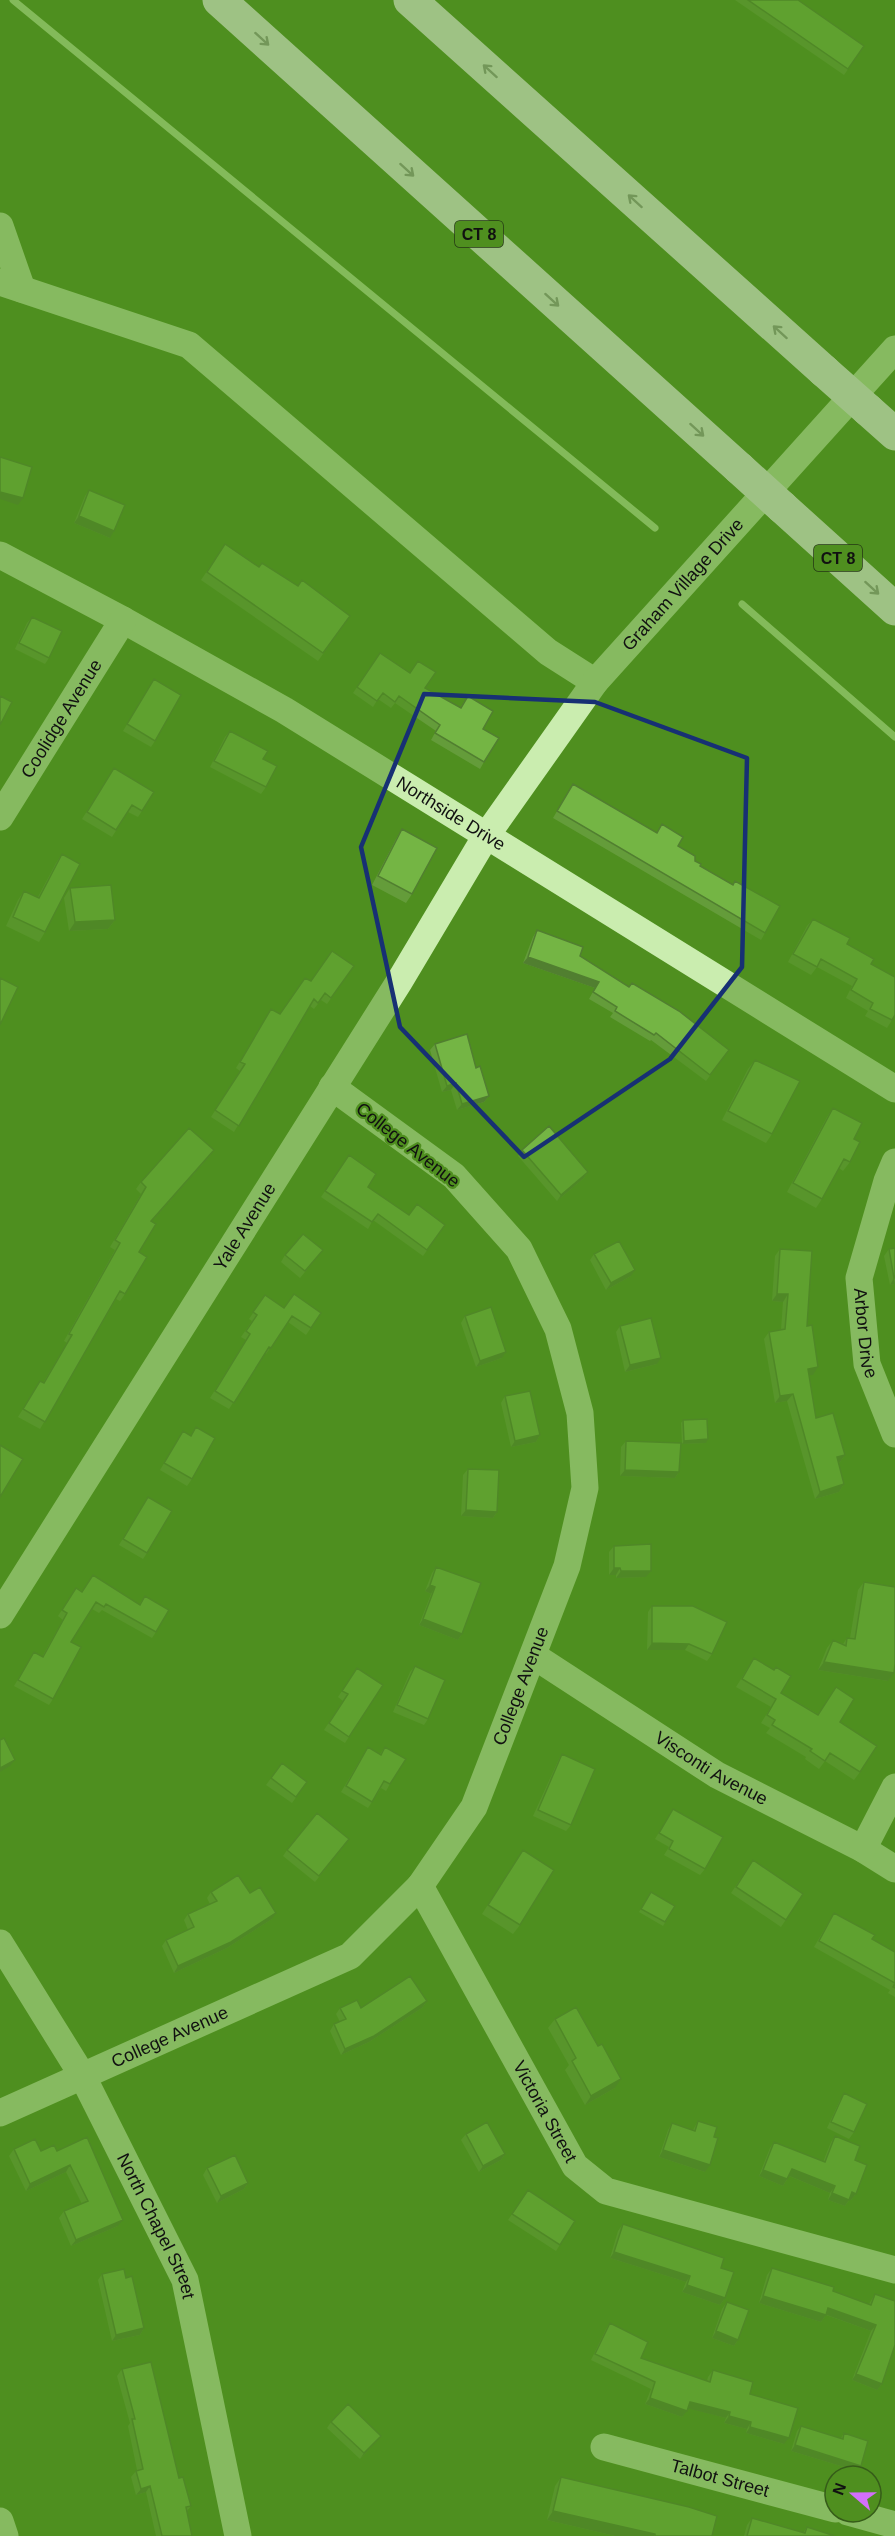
<svg xmlns="http://www.w3.org/2000/svg" width="895" height="2536" font-family="Helvetica,sans-serif">
<rect width="100%" height="100%" fill="#4f8f1f"/>
<g fill="none" stroke-linecap="round" stroke-linejoin="round">
<!-- stream -->
<path stroke="#c4eea2" stroke-width="7" d="M13,0l642,528
M742,604l153,133"/>
<!-- minor -->
<g stroke="#caedaf" stroke-width="27">
<path d="M0,226l22,63"/>
<path d="M0,282l189,63 359,307 47,30"/>
<path id="s1" d="M0,555l123,65 161,90 611,379"/>
<path id="s2" d="M0,817l123,-197"/>
<path id="s3" d="M895,1162l-8,19 -28,97 8,86 28,70"/>
<path id="s4" d="M0,1615l399,-633 87,-146 109,-154 300,-333"/>
<path id="s5" d="M534,1656l183,119 146,74 32,20"/>
<path d="M863,1849l32,-62"/>
<path id="s6" d="M420,1886l155,280 31,25 289,79"/>
<path id="s7" d="M0,1943l82,132 103,205 53,256"/>
<path id="s8" d="M0,2113l350,-157 70,-70 54,-79 93,-241 18,-78 -5,-75 -22,-84 -39,-80 -65,-73 -122,-89"/>
<path id="s9" d="M604,2447l231,62"/>
<path d="M848,2512l47,13"/>
<path d="M0,2521l5,15"/>
</g>
<!-- highway -->
<path stroke="#fff" stroke-width="33" d="M219,0l520,468
M410,0l414,371
M868,410l27,24
M782,507l113,102"/>
<!-- highway-bridge -->
<path stroke="#fff" stroke-width="33" d="M824,371l44,39
M739,468l43,39"/>
</g>
<!-- wall -->
<path fill="#649c3a" d="M735,0h63l66,46 -20,29z
M89,490l21,48 -36,-15 11,-27z
M225,544l34,23 39,19 52,30 -32,45 -117,-81z
M32,617l17,41 -4,6 -30,-15 12,-26z
M380,653l45,35 35,20 8,-12 15,33 1,33 -4,7 -49,-29 5,-9 -41,-28 -4,5 -13,-9 -5,8 -20,-14z
M154,679l1,62 -4,6 -28,-16z
M230,731l33,28 3,28 -5,7 -51,-27 15,-30z
M114,768l28,43 -4,6 -10,-5 -16,25 -30,-18z
M573,784l105,62 17,15 5,5 32,19 3,-4 30,52 -4,7 -208,-122z
M402,829l10,65 -6,9 -34,-18 24,-46z
M62,854l-17,78 -6,10 -33,-16 12,-26 6,-9 14,6 18,-34z
M70,888l45,32 -7,9 -39,2 -5,-33z
M813,919l58,45 21,56 -5,8 -22,-12 3,-5 -22,-13 6,-12 -35,-19 -6,8 -23,-13 19,-36z
M537,930l192,120 -23,31 -55,-41 -1,1 -40,-24 3,-4 -24,-14 6,-11 -72,-25 10,-26z
M354,966l-27,38 -6,-4 -7,9 -4,-3 -76,126 -23,-15 29,-46 -4,-3 35,-59 9,5 31,-33z
M435,1044l54,52 -5,6 -27,8 -6,-20 -9,2 -12,-42z
M755,1060l17,74 -6,9 -44,-23 26,-51z
M833,1108l17,54 -7,9 -4,-3 -17,31 -6,9 -29,-16 40,-75z
M214,1150l-5,7 -57,64 -13,31 -14,42 -5,7 -4,-2 -76,130 -22,-12 22,-36 3,2 24,-40 -3,-2 51,-91 -5,-3 31,-53 -5,-5 5,-7z
M522,1150l66,22 -4,6 -27,23 -39,-45z
M349,1155l19,32 41,28 36,10 -22,31 -50,-36 -5,9 -47,-32z
M895,1248v36l-5,1 -6,-29 5,-7z
M780,1249l27,77 6,49h-4l7,43 29,37 -5,7 -2,1 6,21 -5,8 -24,7 -28,-98 -12,2 -11,-64 5,-7 12,-2 2,-28 -11,-1 3,-45z
M323,1250l-23,28 -19,-16 4,-7z
M594,1254l37,22 -25,14 -16,-30z
M265,1295l19,13 37,5 -15,22 -18,-13 -22,32 -1,-1 -36,56 -19,-11 36,-58 -5,-3 11,-16 -3,-2z
M465,1316l37,42 -26,9 -15,-44z
M620,1326l37,38 -32,8 -9,-40z
M505,1396l35,39 -4,7 -25,5 -10,-44z
M683,1420l23,23 -24,1 -1,-21z
M196,1427l-4,52 -5,7 -27,-16 23,-39 8,5z
M626,1441l53,31 -4,6 -55,-2 1,-29z
M468,1469l29,43 -4,6 -32,-2 2,-41z
M148,1497l-1,56 -4,6 -24,-14z
M614,1546l32,31 -30,1v-3h-7v-23z
M436,1567l26,67 -4,6 -39,-15 12,-31 -6,-3 7,-18z
M864,1582l24,99 -70,-11 9,-22 6,-8 10,4 4,-6h3l8,-48z
M76,1588l6,3 57,14 6,-9 11,36 -4,6 -50,-28 -3,3 -7,-4 -21,33 -18,57 -4,6 -35,-19 20,-34 8,5 21,-37 -5,-4z
M652,1606l60,48 -5,7 -22,-11h-38l1,-38z
M754,1658l27,35 37,21 22,8 20,50 -6,8 -29,-19 -6,8 -14,-10 1,-2 -40,-24 4,-5 -9,-5 10,-16 -35,-20z
M415,1666l13,53 -4,6 -31,-13 17,-40z
M357,1668l26,17 -38,58 -21,-13 19,-29 -5,-4z
M368,1747l12,7 5,-7 5,37 -4,7 -5,-3 -13,20 -27,-16z
M562,1754l9,71 -5,6 -33,-15 25,-55z
M282,1763l25,19 -15,21 -26,-18z
M673,1809l32,60 -5,6 -36,-20 5,-8 -14,-8z
M349,1839l-34,43 -32,-26 4,-6z
M523,1850l-3,75 -7,9 -31,-20z
M753,1860l50,34 -22,33 -50,-34z
M211,1892l39,1 22,26 -45,29 -53,25 -12,-27 4,-6 22,-10 -4,-10 4,-6 22,-10 -3,-6z
M651,1892l24,14 -12,20 -24,-14z
M834,1913l38,26 23,13v45l-7,-4 2,-3 -76,-43z
M427,2001l-5,7 -53,34 -28,13 -11,-24 4,-7 6,-2 -4,-8 4,-6h21z
M555,2019l60,69 -30,17 -20,-35 4,-5 -21,-37z
M844,2093l10,39 -5,7 -22,-11 13,-28z
M698,2121l7,51 -46,-15 9,-27 4,-7 21,7z
M466,2134l39,20 -4,6 -22,12 -18,-32z
M835,2136l20,24 1,34 -5,6 -1,-1 -5,7 -17,-6 2,-7 -41,-17 -6,10 -24,-10 11,-28 4,-6 49,20 8,-20z
M87,2137l31,89 -47,20 -12,-28 5,-7 18,-7 -16,-32 -40,19 -17,-35 5,-7 27,2h16z
M207,2168l41,15 -4,6 -27,14 -14,-28z
M528,2190l47,31 -19,30 -48,-31z
M623,2224l98,44 4,30 -5,7 -38,-13 4,-10 -76,-24 8,-27z
M772,2268l97,36 6,-10 7,90 -5,6 -25,-10 19,-49 -45,-16 -5,7 -62,-19 8,-28z
M102,2274l24,4 18,50 -4,7 -28,6 -14,-61z
M727,2302l11,38 -4,6 -22,-8 10,-29z
M610,2323l31,35 66,23 1,-4 5,-7 37,24 34,50 -38,-11 1,-4 -23,-6 2,-5 -38,-10 -6,9 -37,-13 6,-15 -60,-29 15,-31z
M122,2369l57,109 12,28 -4,5 5,25h-36l-10,-44 -10,3 -5,-18 5,-6 1,-1 -9,-44 2,-3 -13,-47z
M331,2422l45,20 -16,17 -33,-31z
M801,2426l40,12 3,-5 17,33 -4,5 -66,-20 6,-20z
M561,2477l151,59h-97l-68,-16 8,-34z
M752,2518l51,15 4,-6 28,9h-91l3,-11z"/>
<!-- shaded-wall -->
<path fill="#517f30" d="M0,492l23,6 -5,7 -18,-6z
M79,516l35,15 -4,7 -36,-15z
M115,920l-7,9 -39,2 6,-9z
M528,957l71,25 -4,6 -72,-25z
M456,1083l-5,7 -9,2 5,-6z
M489,1096l-5,6 -27,8 5,-6z
M214,1150l-5,7 -63,71 5,-7z
M588,1172l-4,6 -27,23 4,-6z
M635,1270l-4,6 -25,14 5,-7z
M894,1278l1,6 -5,1z
M777,1294h11l-5,8 -11,-1z
M506,1352l-4,6 -26,9 4,-6z
M661,1358l-4,6 -32,8 5,-7z
M818,1367l-5,8 -10,1 5,-7z
M793,1394l-6,7 -12,2 5,-7z
M540,1435l-4,7 -25,5 4,-6z
M708,1439l-2,4 -24,1 2,-3z
M845,1455l-5,7 -9,3 6,-8z
M625,1470l54,2 -4,6 -55,-2z
M844,1484l-5,8 -24,7 5,-7z
M466,1510l31,2 -4,6 -32,-2z
M614,1568h6l-4,7h-7z
M621,1571h30l-5,6 -30,1z
M430,1585l5,2 -4,7 -6,-3z
M423,1619l39,15 -4,6 -39,-15z
M652,1643l37,1 -4,6h-38z
M824,1662l70,11 -6,8 -70,-11z
M15,1760l-5,6 -10,6v-4z
M276,1913l-4,6 -45,29 -53,25 4,-7z
M427,2001l-5,7 -53,34 -28,13 4,-6z
M621,2079l-6,9 -30,17 6,-9z
M663,2150l47,15 -5,7 -46,-15z
M505,2154l-4,6 -22,12 4,-6z
M70,2165l-4,7 -40,19 4,-7z
M792,2169l43,17 -5,7 -43,-18z
M763,2170l24,9 -4,7 -24,-10z
M248,2183l-4,6 -27,14 4,-7z
M852,2192l4,2 -5,6 -3,-1z
M832,2193l17,7 -4,6 -17,-6z
M123,2220l-5,6 -47,20 5,-6z
M614,2252l76,24 -4,6 -76,-24z
M687,2285l38,13 -5,7 -38,-13z
M763,2296l63,19 -5,7 -62,-19z
M828,2308l48,17 -5,6 -47,-17z
M144,2328l-4,7 -28,6 4,-6z
M716,2331l22,9 -4,6 -22,-8z
M856,2374l26,10 -5,6 -25,-10z
M650,2398l37,13 -5,6 -37,-13z
M690,2402l40,10 -4,6 -40,-10z
M729,2416l22,6 -4,7 -23,-6z
M750,2427l39,11 -5,6 -38,-11z
M381,2436l-5,6 -16,17 4,-6z
M795,2445l66,21 -4,5 -66,-20z
M150,2486l-4,6 -10,3 5,-6z
M553,2511l102,23 -1,2h-39l-68,-16z"/>
<!-- building -->
<path fill="#74b544" stroke="#517f30" stroke-width="1.5" d="M748,0h50l66,46 -16,23z
M0,457l32,10 -9,31 -23,-6z
M89,490l36,15 -11,26 -35,-15z
M225,544l34,23 3,-4 36,23 4,-6 48,36 -27,37 -116,-81z
M32,617l30,14 -13,27 -30,-15z
M380,653l30,20 8,-12 18,11 -11,16 36,20 7,-12 25,15 -10,18 16,9 -15,24 -49,-29 5,-8 -41,-29 -4,6 -12,-9 -6,8 -20,-14z
M154,679l27,16 -26,46 -28,-17z
M0,696l12,6 -12,23z
M230,731l38,20 -5,8 14,7 -11,21 -52,-26z
M114,768l40,24 -12,19 -10,-6 -16,25 -29,-18z
M573,784l84,49 5,-9 21,13 -5,9 17,10v5l6,3 -1,2 33,19 2,-4 45,25 -15,27 -208,-122z
M402,829l35,19 -25,46 -34,-18z
M62,854l18,10 -35,68 -32,-15 11,-26 15,7z
M111,885l4,35 -40,2 -5,-34z
M813,919l37,19 -3,6 27,15 -3,5 24,13v38l-3,5 -22,-11 3,-6 -22,-13 6,-11 -36,-20 -4,8 -24,-13z
M537,930l46,17 -3,9 49,31 3,-4 47,28 50,39 -19,25 -54,-42 -2,2 -39,-24 2,-4 -24,-15 6,-10 -71,-25z
M332,951l22,15 -23,32 -6,-5 -7,10 -4,-4 -75,127 -24,-16 30,-46 -5,-2 31,-53 9,5 25,-36 6,3z
M0,978l18,9 -18,38z
M467,1034l9,34 4,-2 9,30 -27,8 -6,-21 -9,3 -12,-42z
M755,1060l45,21 -28,53 -44,-23z
M833,1108l29,15 -8,16 6,3 -10,20 -6,-3 -22,40 -29,-16z
M549,1126l39,46 -27,23 -39,-45z
M189,1128l25,22 -63,71 5,3 -17,28 8,5 -22,37 -5,-3 -75,131 -22,-13 17,-28 4,2 28,-48 -3,-1 51,-91 -5,-3 31,-53 -5,-5z
M349,1155l27,19 -8,13 41,28 8,-11 28,21 -18,25 -49,-36 -6,8 -47,-31z
M303,1234l20,16 -18,21 -20,-16z
M619,1241l16,29 -24,13 -17,-29z
M895,1248v30h-1l-5,-29z
M780,1249l32,2 -5,75 5,-1 6,42 -10,2 8,49 17,-5 12,42 -8,2 7,27 -24,8 -27,-98 -13,2 -11,-64 16,-3 3,-35h-11z
M294,1294l27,19 -10,15 -19,-12 -21,32 -2,-1 -35,56 -19,-12 35,-57 -4,-3 11,-16 -4,-3 12,-17 19,13z
M491,1307l15,45 -26,9 -15,-45z
M651,1318l10,40 -31,7 -10,-39z
M530,1391l10,44 -25,6 -10,-45z
M707,1419l1,20 -24,2 -1,-21z
M196,1427l19,11 -23,41 -28,-16 19,-32 8,5z
M626,1441l55,2 -2,29 -54,-2z
M0,1445l23,14 -23,38z
M468,1469l31,1 -2,42 -31,-2z
M148,1497l24,14 -25,42 -24,-14z
M651,1544v27h-30l-1,-3h-6v-22z
M436,1567l45,16 -19,51 -39,-15 12,-32 -5,-2z
M93,1575l47,30 5,-9 24,14 -13,22 -50,-28 -2,3 -8,-5 -25,40 10,5 -28,52 -35,-19 16,-28 9,5 24,-44 -5,-3 14,-22 6,4z
M864,1582l31,5v77l-1,9 -70,-11 9,-22 13,6 1,-8 8,1z
M652,1606h41l34,16 -15,32 -23,-10 -37,-1z
M754,1658l20,12 2,-3 15,9 -10,17 37,22 18,-28 18,12 -14,23 37,24 -17,26 -30,-19 -5,8 -15,-10 2,-2 -40,-24 3,-5 -8,-5 9,-16 -34,-20z
M415,1666l30,14 -17,39 -31,-14z
M357,1668l26,17 -34,52 -20,-14 19,-29 -6,-3z
M4,1738l11,22 -15,8v-28z
M368,1747l13,8 4,-8 21,12 -16,25 -6,-3 -12,21 -26,-16z
M562,1754l33,15 -24,56 -33,-15z
M282,1763l25,19 -11,15 -25,-19z
M673,1809l50,28 -18,32 -36,-20 4,-8 -14,-8z
M317,1813l32,26 -30,37 -32,-26z
M523,1850l31,20 -34,55 -32,-20z
M753,1860l50,34 -17,26 -50,-33z
M238,1875l12,18 10,-6 16,26 -45,29 -53,24 -12,-26 28,-13 -6,-13 29,-13 -6,-9z
M651,1892l24,14 -10,16 -24,-13z
M834,1913l41,22 -3,4 23,13v36l-2,-1 2,-4 -76,-42z
M410,1976l17,25 -53,35 -29,13 -11,-25 12,-5 -6,-11 17,-8 4,8z
M576,2007l22,39 4,-2 19,35 -30,17 -19,-35 4,-3 -21,-39z
M844,2093l23,11 -13,28 -23,-10z
M698,2121l19,6 -3,10 4,1 -8,27 -47,-15 9,-27 23,8z
M487,2122l18,32 -22,12 -17,-32z
M835,2136l25,10 -5,14 12,5 -11,29 -4,-2 -3,8 -17,-7 3,-7 -43,-17 -5,10 -24,-9 11,-28 51,20z
M87,2137l36,83 -47,20 -12,-29 24,-10 -18,-36 -40,19 -16,-35 21,-10 6,12 13,-6 3,6z
M235,2155l13,28 -27,13 -14,-28z
M528,2190l47,31 -15,24 -48,-31z
M623,2224l101,34 -3,10 13,4 -9,26 -38,-13 3,-9 -76,-24z
M772,2268l62,19 -1,4 38,14 4,-11 20,7v44l-13,39 -26,-10 20,-49 -48,-17 -2,7 -63,-19z
M124,2269l2,9 6,-2 12,52 -28,7 -14,-61z
M727,2302l22,8 -11,30 -22,-9z
M610,2323l38,19 -7,16 69,24 3,-12 40,12 -3,12 48,14 -9,30 -39,-11 1,-5 -22,-6 1,-4 -40,-10 -3,9 -37,-13 5,-16 -60,-28z
M151,2362l28,116 4,-1 8,29 -5,1 6,29h-30l-12,-50 -9,3 -5,-18 7,-2 -11,-50h3l-13,-50z
M348,2404l33,32 -17,17 -33,-31z
M801,2426l42,13 1,-6 24,8 -7,25 -66,-21z
M561,2477l128,30 28,9 -5,20h-57v-2l-102,-23z
M752,2518l53,15 2,-6 28,9h-88z"/>
<!-- one-way arrows -->
<defs><path id="oneway-shaft" d="M-6 0H5M1.5-3L5.5 0L1.5 3" fill="none" stroke-width="1.6" stroke-linecap="round" stroke-linejoin="round" transform="scale(1.5)"/></defs>
<g stroke="#a0a0a0">
<use href="#oneway-shaft" transform="translate(262 39) rotate(42)"/>
<use href="#oneway-shaft" transform="translate(490 71) rotate(-138)"/>
<use href="#oneway-shaft" transform="translate(407 170) rotate(42)"/>
<use href="#oneway-shaft" transform="translate(635 201) rotate(-138)"/>
<use href="#oneway-shaft" transform="translate(552 300) rotate(42)"/>
<use href="#oneway-shaft" transform="translate(780 332) rotate(-138)"/>
<use href="#oneway-shaft" transform="translate(697 430) rotate(42)"/>
<use href="#oneway-shaft" transform="translate(872 588) rotate(42)"/>
</g>
<!-- marked area -->
<path d="M0 0H895V2536H0ZM424,694l171,8 152,56 -5,209 -72,92 -146,98 -124,-130 -39,-180z" fill="#4f8f1f" fill-opacity=".55" fill-rule="evenodd"/>
<path fill="none" stroke="#173074" stroke-width="4.5" stroke-linejoin="round" d="M424,694l171,8 152,56 -5,209 -72,92 -146,98 -124,-130 -39,-180z"/>
<g text-anchor="middle" dominant-baseline="central" stroke-width="4.5" stroke-linejoin="round" paint-order="stroke">
<!-- shield labels -->
<g fill="#4f8f1f" stroke="#243715" stroke-width="1.5">
<rect x="455" y="221" width="48" height="26" rx="4.5"/>
<rect x="814" y="545" width="48" height="26" rx="4.5"/>
</g>
<g font-size="16" font-weight="bold" fill="#111">
<text x="479" y="234">CT 8</text>
<text x="838" y="558">CT 8</text>
</g>
<!-- street labels -->
<g font-size="18" fill="#111" stroke="#4f8f1f">
<text stroke="none"><textPath href="#s4" startOffset="1238">Graham Village Drive</textPath></text>
<text stroke="none"><textPath href="#s2" startOffset="116">Coolidge Avenue</textPath></text>
<text stroke="none"><textPath href="#s1" startOffset="520">Northside Drive</textPath></text>
<text transform="translate(408 1145) rotate(38)">College Avenue</text>
<text stroke="none"><textPath href="#s4" startOffset="459">Yale Avenue</textPath></text>
<text stroke="none"><textPath href="#s3" startOffset="177">Arbor Drive</textPath></text>
<text stroke="none"><textPath href="#s8" startOffset="708">College Avenue</textPath></text>
<text stroke="none"><textPath href="#s5" startOffset="210">Visconti Avenue</textPath></text>
<text stroke="none"><textPath href="#s8" startOffset="186">College Avenue</textPath></text>
<text stroke="none"><textPath href="#s6" startOffset="258">Victoria Street</textPath></text>
<text stroke="none"><textPath href="#s7" startOffset="324">North Chapel Street</textPath></text>
<text stroke="none"><textPath href="#s9" startOffset="120">Talbot Street</textPath></text>
</g>
</g>
<!-- north arrow -->
<g transform="translate(853 2494) rotate(290)"><circle r="28" fill="#4f8f1f" stroke="#365d19" stroke-width="1.5"/>
<path d="M0-4.5L10 22L0 15L-10 22Z" fill="#d46ffb"/>
<text y="-9" font-size="16" font-weight="bold" text-anchor="middle" fill="#111111">N</text>
</g>
</svg>
